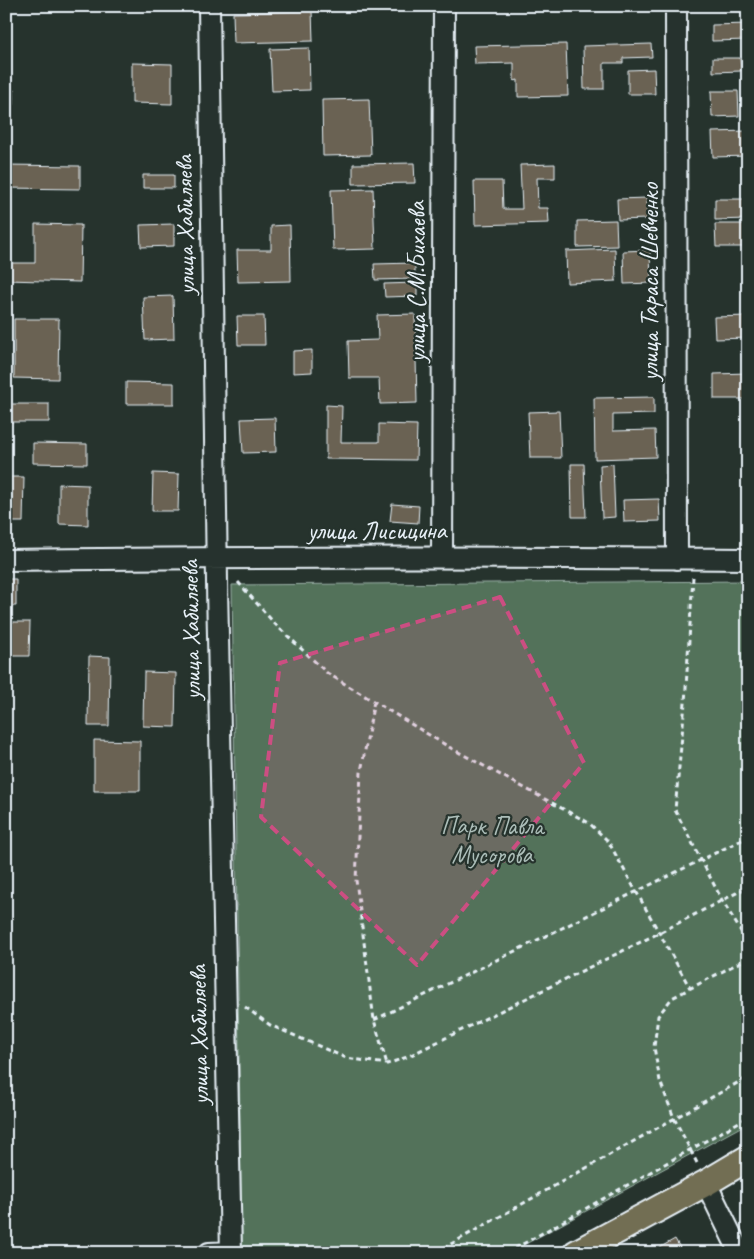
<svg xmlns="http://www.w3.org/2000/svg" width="754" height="1259" font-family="Caveat,sans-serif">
<rect width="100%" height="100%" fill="#26332d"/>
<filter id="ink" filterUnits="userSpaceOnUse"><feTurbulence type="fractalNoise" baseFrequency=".02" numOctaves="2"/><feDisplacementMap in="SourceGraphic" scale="10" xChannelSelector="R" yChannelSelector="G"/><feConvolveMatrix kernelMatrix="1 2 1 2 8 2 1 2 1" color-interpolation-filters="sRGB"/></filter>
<g filter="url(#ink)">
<!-- green -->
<path fill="#52725a" stroke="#9db2a9" d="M748,581v542l-239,130h-267l-10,-668z"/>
<!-- building -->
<path fill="#6a6252" stroke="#e8f1f8" d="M312,11l1,30 -79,2 -1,-30z
M748,24v16l-36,1v-16z
M566,44l2,52 -50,1v-17l-4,1v-18l-39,1 -1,-18z
M651,44l1,13 -29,1v5h-19v26h-20l-1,-43z
M309,48l1,42 -38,1 -2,-42z
M713,58h27l1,13 -28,1z
M132,63l40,1v40l-40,-1z
M654,69l1,25h-27v-24z
M6,90h8l-1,15h-7z
M711,91h27l1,25 -27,1z
M369,99l2,56 -48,1 -1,-56z
M748,131v25l-35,1 -1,-25z
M414,163l1,20 -62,1v-20z
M555,164v14h-18l1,30h10l1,15 -74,2 -1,-44h28l1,28h19l-2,-44z
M6,165l74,1v23l-74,-1z
M143,175h31v13h-31z
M373,189l2,60 -42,1 -2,-60z
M647,198v21l-29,1 -1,-21z
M715,199h33v20l-33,1z
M616,220l1,26 -40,1v-26z
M35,224l46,1 -1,57 -74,-2v-17h29z
M174,224v22l-33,1 -1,-22z
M715,224h33v23h-32z
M290,225l1,56 -53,1 -1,-32h34v-24z
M615,249l1,32 -49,2 -1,-32z
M650,250l1,33 -27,1 -1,-33z
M415,263v16l-40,1 -1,-16z
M417,283v13l-32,1 -1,-13z
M173,296l1,43 -29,1 -2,-43z
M415,314l2,89 -37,1 -1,-26h-30l-1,-37 30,-1 -1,-25z
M237,316h27l1,29h-27z
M748,316v22l-33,1 -1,-22z
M14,319h45l-1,60 -44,-1z
M312,350v22l-19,1v-22z
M748,373v26h-34v-25z
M126,382l48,1v21h-48z
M654,397v17l-41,1v16l42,-1 1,27 -61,2 -1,-61z
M6,404h43v18h-43z
M326,405l16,1 -1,36h38v-18l38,1 -1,35 -90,-1z
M559,411l2,47h-31l-2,-46z
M275,418l1,34 -33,1 -2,-34z
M33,443l54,1v20l-54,-1z
M571,464h13l2,53h-14z
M613,464l2,53 -13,1 -2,-53z
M153,473l26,1 -1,37h-26z
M6,477h18l-1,45h-17z
M59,484l29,1v40l-29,-1z
M659,499l1,22 -36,1 -1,-22z
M392,504l27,2 -1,17 -28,-2z
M6,579h10v27h-10z
M6,622h24l-1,34h-23z
M89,656l21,1 -1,69h-21z
M144,672l32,1 -1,54 -32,-1z
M94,740l46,1v50h-46z
M675,1239l8,14h-33z"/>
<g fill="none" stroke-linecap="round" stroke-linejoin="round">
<!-- minor casing -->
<g stroke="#e8f1f8" stroke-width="24">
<path id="minor" d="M209,6c5,416 11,831 22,1247
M676,6l1,553
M442,557l2,-551
M6,560c247,-3 495,-3 742,-1
M706,1183l34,70
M209,1253l22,-1"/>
</g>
<!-- major casing -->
<g stroke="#e8f1f8" stroke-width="29">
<path id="major" d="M576,1253l130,-70 42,-25"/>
</g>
<!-- path -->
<path stroke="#e8f1f8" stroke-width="3" stroke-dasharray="5 4" stroke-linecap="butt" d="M693,577l-8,126 -10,107 47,90 26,43
M238,582l37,42 52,49 122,74 140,76 19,18 82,147
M374,701l-13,71 -5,108 18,140 13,44
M245,1007l25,18 76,33 41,6 20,-7 252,-124 89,-46
M374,1020l374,-183
M697,1163l-23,-45 -14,-37 -6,-34 4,-31 14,-18 76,-40
M435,1253l313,-176
M507,1253l241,-136"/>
<!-- minor -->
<use href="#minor" stroke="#26332d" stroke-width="20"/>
<!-- major -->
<use href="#major" stroke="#726e52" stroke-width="25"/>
</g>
</g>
<!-- marked area -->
<path fill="#cc4e82" fill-opacity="0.2" stroke="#cc4e82" stroke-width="4" stroke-dasharray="10 6" stroke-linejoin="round" d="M500,597l84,166 -167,202 -156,-148 19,-154z"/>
<g text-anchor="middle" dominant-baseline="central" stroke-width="4.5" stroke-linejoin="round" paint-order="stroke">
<!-- street labels -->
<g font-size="25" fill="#e8f1f8" stroke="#26332d">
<text transform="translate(185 225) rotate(-91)">улица Хабиляева</text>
<text transform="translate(417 282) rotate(-90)">улица С.М.Бихаева</text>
<text transform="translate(650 282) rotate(-90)">улица Тараса Шевченко</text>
<text x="377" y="531">улица Лисицина</text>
<text transform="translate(191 630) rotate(-91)">улица Хабиляева</text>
<text transform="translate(199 1035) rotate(-91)">улица Хабиляева</text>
</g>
<!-- park labels -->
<g font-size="25" fill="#acbeb9" stroke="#26332d">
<text x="492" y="826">Парк Павла<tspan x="492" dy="29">Мусорова</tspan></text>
</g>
</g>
<!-- margin -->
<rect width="754" height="1259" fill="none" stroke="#26332d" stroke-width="25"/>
<rect x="12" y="12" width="729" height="1234" fill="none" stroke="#e8f1f8" stroke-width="2" filter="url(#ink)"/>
</svg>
